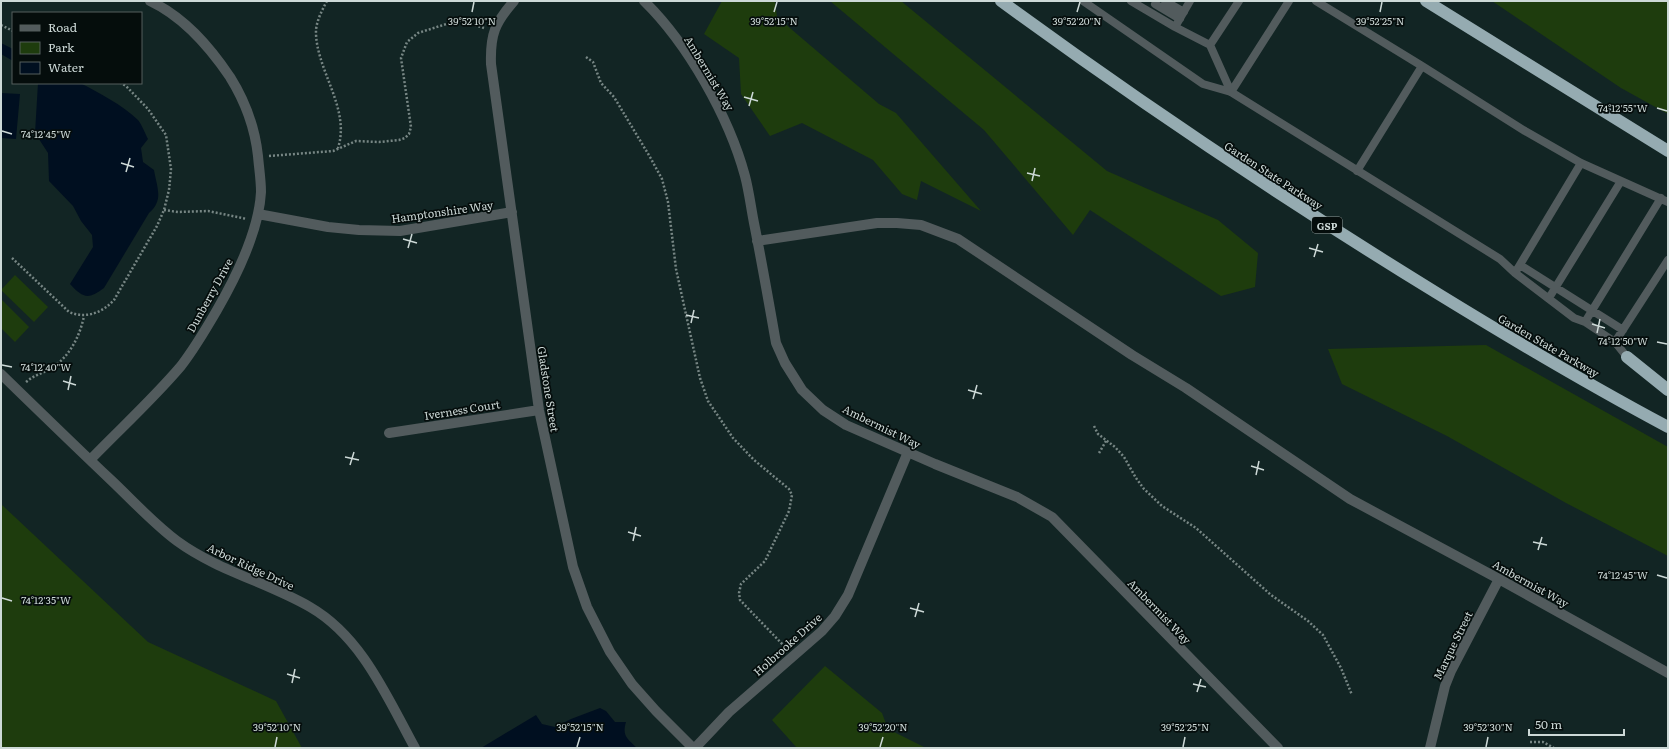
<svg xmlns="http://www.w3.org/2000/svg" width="1669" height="749" font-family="Literata,serif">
<rect width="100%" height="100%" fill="#122524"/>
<!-- green -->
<path fill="#1e3c0d" d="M722,1h53l2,16 102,87 17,9 85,98 -60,-30 -4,19 -15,-6 -29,-34 -71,-37 -32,13 -29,-42 -2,-36 -35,-24z
M830,1h71l206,170 111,49 40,33 -3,34 -34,9 -131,-86 -17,25 -89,-105z
M1492,1h176v113l-47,-26z
M15,275l33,32 -14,15 -33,-32z
M1,299l28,28 -14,15 -14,-14z
M1486,345l182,102v109l-102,-53 -119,-67 -105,-52 -14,-35z
M1,504l147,138 128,59 26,47h-301z
M825,666l57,47 6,16 38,19h-129l-25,-28z"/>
<!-- water -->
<path fill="#000f20" d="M1,43l12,6v12l-12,-7z
M38,83h42c20,10 42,22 58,37 4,5 7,13 10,19l-7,9 2,14 11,8c3,18 10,30 -5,43l-45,75c-16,12 -21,10 -34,-4l23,-37 -1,-12 -11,-14 -8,-15 -24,-25 -1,-28 -13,-20z
M1,93l19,1 -4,45 -15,-1z
M600,708l6,3 9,11h11c-4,14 1,16 11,26h-156l55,-33 6,9 13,3 16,-8z"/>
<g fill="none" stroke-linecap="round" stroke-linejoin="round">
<!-- path -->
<path stroke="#778684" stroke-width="2.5" stroke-dasharray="2 2" stroke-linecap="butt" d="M327,1c-5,9 -10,19 -11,29 -1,39 35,78 22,118
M1,25l12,6
M586,57l7,5 8,21 13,14 36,60 12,22 6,23 8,67 24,109 8,23 25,37 21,22 35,29 3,6 -3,16 -24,50 -24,23 -2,9 1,7 46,48
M269,156l64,-5 23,-10 23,1 20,-2 6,-2 4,-4 2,-7 -10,-69 6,-16 11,-9 41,-13 25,8
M164,210l14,2 30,-1 39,8
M12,258l57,54c17,7 33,1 45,-12l43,-74 7,-16 5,-20 2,-21 -5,-34 -18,-26 -22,-23 -5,-3
M26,382c8,-7 16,-8 25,-14 18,-10 29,-32 33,-52
M1094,426l4,8 17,13 9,10 12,21 8,11 18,17 34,22 75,67 37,26 15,14 18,33 11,27
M1099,453l7,-12
M1530,742h13l11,6"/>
<!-- lane -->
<path stroke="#525b5d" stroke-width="8" d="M1083,1l120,83 28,8 269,167 15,14 59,45 11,4 30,20 12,15
M1131,1l44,26 35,18 21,47
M1165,1l19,11
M1316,1l106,65 103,65 56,32 87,39
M1155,4l25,15
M1175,27l15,-26
M1210,45l29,-44
M1231,92l58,-91
M1357,171l65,-105
M1520,265l103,65
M1515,273l66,-110
M1549,298l72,-117
M1585,322l76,-124
M1615,342l53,-82"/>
<!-- street -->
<path stroke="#525b5d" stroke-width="10" d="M514,1c-19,22 -24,33 -23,63l48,346 34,157 14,40 23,45 22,32 24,27 37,37
M644,1c44,43 85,116 101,175 4,15 6,32 9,47 8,40 15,80 22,120l9,20 17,27 21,20 23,15 89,39 82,33 35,20 226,231
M258,214l70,13 31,3 41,1 112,-19
M757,241l120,-18h20l24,2 37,14 174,116 54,33 164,111 149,80 169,94
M1,374c37,36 74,72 111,107 21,20 42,43 65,60 41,30 90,41 133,66 52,30 77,90 105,141
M389,433l150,-23
M90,460c30,-31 63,-61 91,-94 13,-17 25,-37 36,-56 19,-33 42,-79 44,-118 0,-12 -2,-24 -3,-36 -3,-28 -13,-55 -28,-79 -21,-31 -46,-60 -80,-76
M695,748l34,-36 93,-81 13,-15 13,-21 60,-143
M1430,748l15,-62 6,-15 48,-92"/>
<!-- highway -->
<path stroke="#95abb1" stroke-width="12" d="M1001,1c142,104 289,202 439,294 75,46 151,91 228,132
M1426,1l242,150
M1627,357l41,33"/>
</g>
<!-- ticks -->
<path fill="none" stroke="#cdd9d7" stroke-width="1.5" d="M472,12l2,-10M774,12l3,-10M1077,12l3,-10M1380,12l2,-10M744,97l14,4M749,106l4,-14M1657,108l10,3M2,131l10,3M121,163l13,4M126,172l4,-14M1027,173l13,3M1032,181l3,-13M403,239l14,4M408,248l4,-14M1309,248l14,4M1314,257l4,-13M686,315l13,3M691,323l3,-13M1592,324l13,4M1597,333l3,-14M1657,342l10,2M2,365l10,2M63,381l13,4M68,390l3,-14M968,390l14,4M973,399l4,-14M345,457l14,3M350,465l4,-13M1251,466l13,4M1256,475l3,-14M628,532l13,4M633,541l3,-14M1533,542l14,3M1538,550l4,-13M1657,575l10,3M2,598l10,3M910,608l14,4M915,617l4,-14M287,674l13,4M292,683l3,-14M1193,684l13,3M1197,692l4,-13M275,747l2,-10M577,747l3,-10M880,747l3,-10M1183,747l2,-10M1486,747l2,-10"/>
<g text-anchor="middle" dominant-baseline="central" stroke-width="3.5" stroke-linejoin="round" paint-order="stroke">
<!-- shield labels -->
<rect fill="#050d0c" stroke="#919c9a" stroke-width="1" x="1312" y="217" width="30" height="16" rx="3"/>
<g font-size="10" font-weight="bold" fill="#cdd9d7">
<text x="1327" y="225">GSP</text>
</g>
<!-- street labels -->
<g font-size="11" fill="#cdd9d7" stroke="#050d0c">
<text transform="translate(710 73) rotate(59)">Ambermist Way</text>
<text transform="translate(1274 175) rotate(33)">Garden State Parkway</text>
<text transform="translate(442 211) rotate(-8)">Hamptonshire Way</text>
<text transform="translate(209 295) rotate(-61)">Dunberry Drive</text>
<text transform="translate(1549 345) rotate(30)">Garden State Parkway</text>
<text transform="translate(549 389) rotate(81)">Gladstone Street</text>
<text transform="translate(462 409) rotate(-9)">Iverness Court</text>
<text transform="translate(882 426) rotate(26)">Ambermist Way</text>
<text transform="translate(251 566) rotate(25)">Arbor Ridge Drive</text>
<text transform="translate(1531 583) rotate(29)">Ambermist Way</text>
<text transform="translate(1160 611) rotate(46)">Ambermist Way</text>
<text transform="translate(787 644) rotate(-42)">Holbrooke Drive</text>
<text transform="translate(1452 645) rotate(-64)">Marque Street</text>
</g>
</g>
<g font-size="10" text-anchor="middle" fill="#cdd9d7" stroke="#050d0c" stroke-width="3.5" stroke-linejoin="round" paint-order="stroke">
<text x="472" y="25">39°52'10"N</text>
<text x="774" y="25">39°52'15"N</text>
<text x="1077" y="25">39°52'20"N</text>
<text x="1380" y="25">39°52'25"N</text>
<text x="1623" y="112">74°12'55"W</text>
<text x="46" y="138">74°12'45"W</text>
<text x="1623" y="345">74°12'50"W</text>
<text x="46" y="371">74°12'40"W</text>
<text x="1623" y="579">74°12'45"W</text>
<text x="46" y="604">74°12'35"W</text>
<text x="277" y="731">39°52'10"N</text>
<text x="580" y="731">39°52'15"N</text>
<text x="883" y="731">39°52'20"N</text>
<text x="1185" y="731">39°52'25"N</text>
<text x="1488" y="731">39°52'30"N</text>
</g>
<!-- border -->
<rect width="1669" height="749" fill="none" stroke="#cdd9d7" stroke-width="4"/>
<!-- legend -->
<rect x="12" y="12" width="130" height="72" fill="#050d0c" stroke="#555f5d"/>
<rect x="20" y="25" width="20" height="6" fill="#525b5d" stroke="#555f5d"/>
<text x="48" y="32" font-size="12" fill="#cdd9d7">Road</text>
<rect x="20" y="42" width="20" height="12" fill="#1e3c0d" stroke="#555f5d"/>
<text x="48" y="52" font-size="12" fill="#cdd9d7">Park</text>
<rect x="20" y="62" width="20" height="12" fill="#000f20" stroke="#555f5d"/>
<text x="48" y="72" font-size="12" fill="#cdd9d7">Water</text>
<!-- scale -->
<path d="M1529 729v6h95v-6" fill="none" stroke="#cdd9d7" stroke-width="2"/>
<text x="1535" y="729" font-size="12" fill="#cdd9d7" stroke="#050d0c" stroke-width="3" paint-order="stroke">50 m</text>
</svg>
